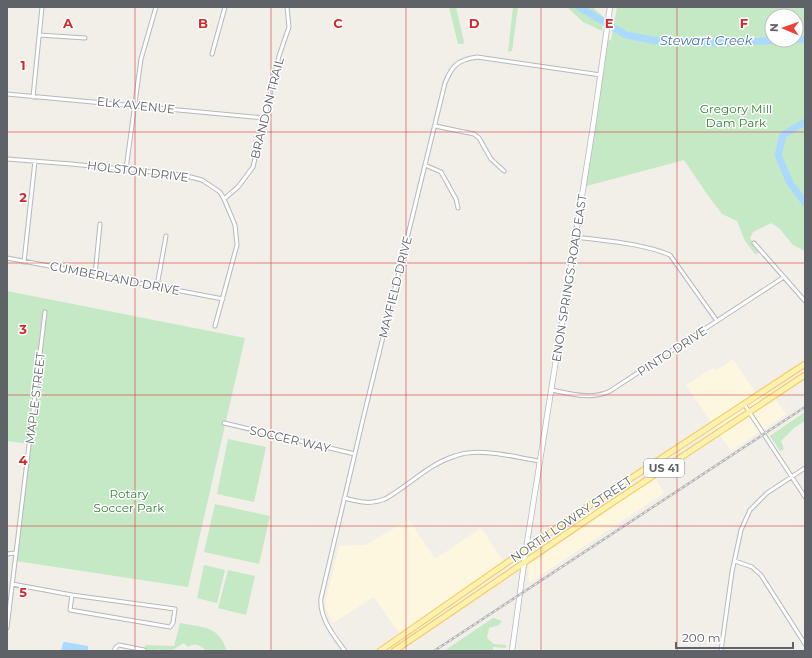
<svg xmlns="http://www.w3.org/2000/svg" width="812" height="658" font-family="Montserrat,sans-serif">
<rect width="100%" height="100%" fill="#f1efe8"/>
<!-- commercial -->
<path fill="#fef7e0" d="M733,359l32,48 11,-7 10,14 -55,37 -45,-66 27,-17 4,2z
M655,478l9,15 -135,90 -1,-18z
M409,520l26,39 46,-31 23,34 -105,71 -25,-36 -41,26 -7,-14v-9l13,-54 26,-1z"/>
<!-- green -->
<path fill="#c5e8c5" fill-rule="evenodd" d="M449,7h7l8,35 -1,2h-5z
M513,7h5l-6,44 -4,1z
M567,7h25l12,10 -2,14 -19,-9z
M617,7h188v244l-12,-6 -14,-17 -8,-5 -18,9 -3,6 11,14 -6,2 -10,-13 -8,-20 -15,-7 -15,-20 -23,-34 -101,27 23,-147h5zM772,16h24v24h-24z
M7,291l238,47 -57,249 -172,-26 14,-117 -23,-3z
M805,412v9l-11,7 -13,13 3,8 -4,2 -10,-15z
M228,439l38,8 -12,55 -37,-8z
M215,504l55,12 -11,48 -55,-12z
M204,565l21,5 -8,33 -20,-5z
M228,570l27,6 -9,39 -28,-7z
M493,618l9,3 -3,4 -10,3 -2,10 7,6 12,1v3l-13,-1v4h-49z
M180,623c24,5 38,2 47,28h-21c-6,-6 -11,-9 -18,-4l-4,-4 -13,8h-11l-2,-2 -4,2 -3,-1 -6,1v-6l29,1z"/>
<!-- water -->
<path fill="#aadaff" d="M63,643l2,-1 23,4v5h-27z"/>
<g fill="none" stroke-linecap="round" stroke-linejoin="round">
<!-- river -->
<path stroke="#aadaff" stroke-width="7" d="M579,7l47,28 36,7 48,1 83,-3
M796,40l9,-1
M805,122l-22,13 -5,20 12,28 15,20"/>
<!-- street casing -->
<g stroke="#b5b8bc" stroke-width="5">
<path id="street" d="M39,35l46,3
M212,54l13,-47
M7,94l258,24
M33,97l9,-90
M435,126l39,8 5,4 12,21 13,12
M7,159l64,5 112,11 19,5 18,12 4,7 11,26 2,20 -22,81
M425,165l16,7 15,27 2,9
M126,169l15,-110 15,-52
M224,199l14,-12 15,-20 26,-111 10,-29 -2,-20
M575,237c30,4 67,6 95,18l47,66
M754,243l51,58
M7,258l216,41
M24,262l11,-101
M95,275l5,-51
M157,286l9,-50
M552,390c19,4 40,10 58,1l174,-114
M744,404l61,93
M224,423l131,31
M344,498c16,4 25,7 41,1 23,-13 44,-35 70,-43 25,-9 59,1 84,5
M7,554l8,-1
M735,561l17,6 9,8 44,69
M12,584l60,11
M72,595l103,14 -2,14 -3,4 -100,-17z
M7,628l38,-316
M114,651l2,-4 3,-2 25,5
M345,651c-11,-15 -26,-33 -24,-53l42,-179 82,-336c7,-17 12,-23 32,-26l124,18
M721,651l11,-79 9,-42 9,-20 17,-17 38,-25"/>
</g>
<!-- secondary casing -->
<g stroke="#b6babf" stroke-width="6">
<path id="secondary" d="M512,651l14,-102 68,-429 16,-113"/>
</g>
<!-- primary casing -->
<g stroke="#f2c960" stroke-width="7">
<path id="primary" d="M380,651l201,-140 224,-147
M394,651l209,-142 202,-134"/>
</g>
<!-- street -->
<use href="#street" stroke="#fff" stroke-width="3"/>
<!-- secondary -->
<use href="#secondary" stroke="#fff" stroke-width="4.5"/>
<!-- primary -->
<use href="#primary" stroke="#fff2af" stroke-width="5"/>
<!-- rail casing -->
<g stroke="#b6b7b8" stroke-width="2.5">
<path id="rail" d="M434,651l371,-244"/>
</g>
<!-- rail -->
<use href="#rail" stroke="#fff" stroke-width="1" stroke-dasharray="3" stroke-linecap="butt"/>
</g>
<!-- grid -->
<path fill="none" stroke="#d62828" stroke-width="1" stroke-opacity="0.55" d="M135,7v644M271,7v644M406,7v644M541,7v644M677,7v644M7,132h798M7,263h798M7,395h798M7,526h798"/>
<g text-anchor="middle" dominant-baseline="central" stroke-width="3" stroke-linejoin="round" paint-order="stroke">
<!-- shield labels -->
<rect fill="#fff" stroke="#8f9295" stroke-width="1" x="644" y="459" width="40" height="18" rx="3"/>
<g font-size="11" font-weight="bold" fill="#5f6368">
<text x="664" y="468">US 41</text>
</g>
<!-- street labels -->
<g font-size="12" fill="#5f6368" stroke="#fff">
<text transform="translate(136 105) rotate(6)">ELK AVENUE</text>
<text transform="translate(267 108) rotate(-76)">BRANDON TRAIL</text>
<text transform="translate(138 171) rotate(7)">HOLSTON DRIVE</text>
<text transform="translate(115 278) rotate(11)">CUMBERLAND DRIVE</text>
<text transform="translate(569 278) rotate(-81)">ENON SPRINGS ROAD EAST</text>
<text transform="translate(395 287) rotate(-76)">MAYFIELD DRIVE</text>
<text transform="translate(672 351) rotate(-33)">PINTO DRIVE</text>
<text transform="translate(35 398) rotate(-83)">MAPLE STREET</text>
<text transform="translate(290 439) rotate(13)">SOCCER WAY</text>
<text transform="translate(571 519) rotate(-34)">NORTH LOWRY STREET</text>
</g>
<!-- park labels -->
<g font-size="12" fill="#348238" stroke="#fff">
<text x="736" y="108">Gregory Mill<tspan x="736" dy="14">Dam Park</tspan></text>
<text x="129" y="493">Rotary<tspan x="129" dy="14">Soccer Park</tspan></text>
</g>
<!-- water labels -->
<g font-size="13" font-style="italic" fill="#4174aa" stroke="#fff">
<text x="706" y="40">Stewart Creek</text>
</g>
</g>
<g font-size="13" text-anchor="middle" font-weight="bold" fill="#d62828" stroke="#fff" stroke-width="3" stroke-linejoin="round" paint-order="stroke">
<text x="68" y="28">A</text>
<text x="203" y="28">B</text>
<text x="338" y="28">C</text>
<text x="474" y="28">D</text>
<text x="609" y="28">E</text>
<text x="744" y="28">F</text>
<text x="23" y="70">1</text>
<text x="23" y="202">2</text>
<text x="23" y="334">3</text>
<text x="23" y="465">4</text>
<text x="23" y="597">5</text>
</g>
<!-- border -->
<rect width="812" height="658" fill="none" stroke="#5f6368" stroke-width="16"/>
<!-- north arrow -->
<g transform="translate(784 28) rotate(272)"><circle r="19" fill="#ffffff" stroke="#bfc1c3"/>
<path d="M0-3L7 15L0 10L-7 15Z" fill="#ea4335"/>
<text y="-6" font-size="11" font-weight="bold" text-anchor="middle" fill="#5f6368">N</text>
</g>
<!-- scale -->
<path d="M676 642v6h117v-6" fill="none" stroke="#5f6368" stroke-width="2"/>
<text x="682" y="642" font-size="12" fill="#5f6368" stroke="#ffffff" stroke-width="3" paint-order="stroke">200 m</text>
</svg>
